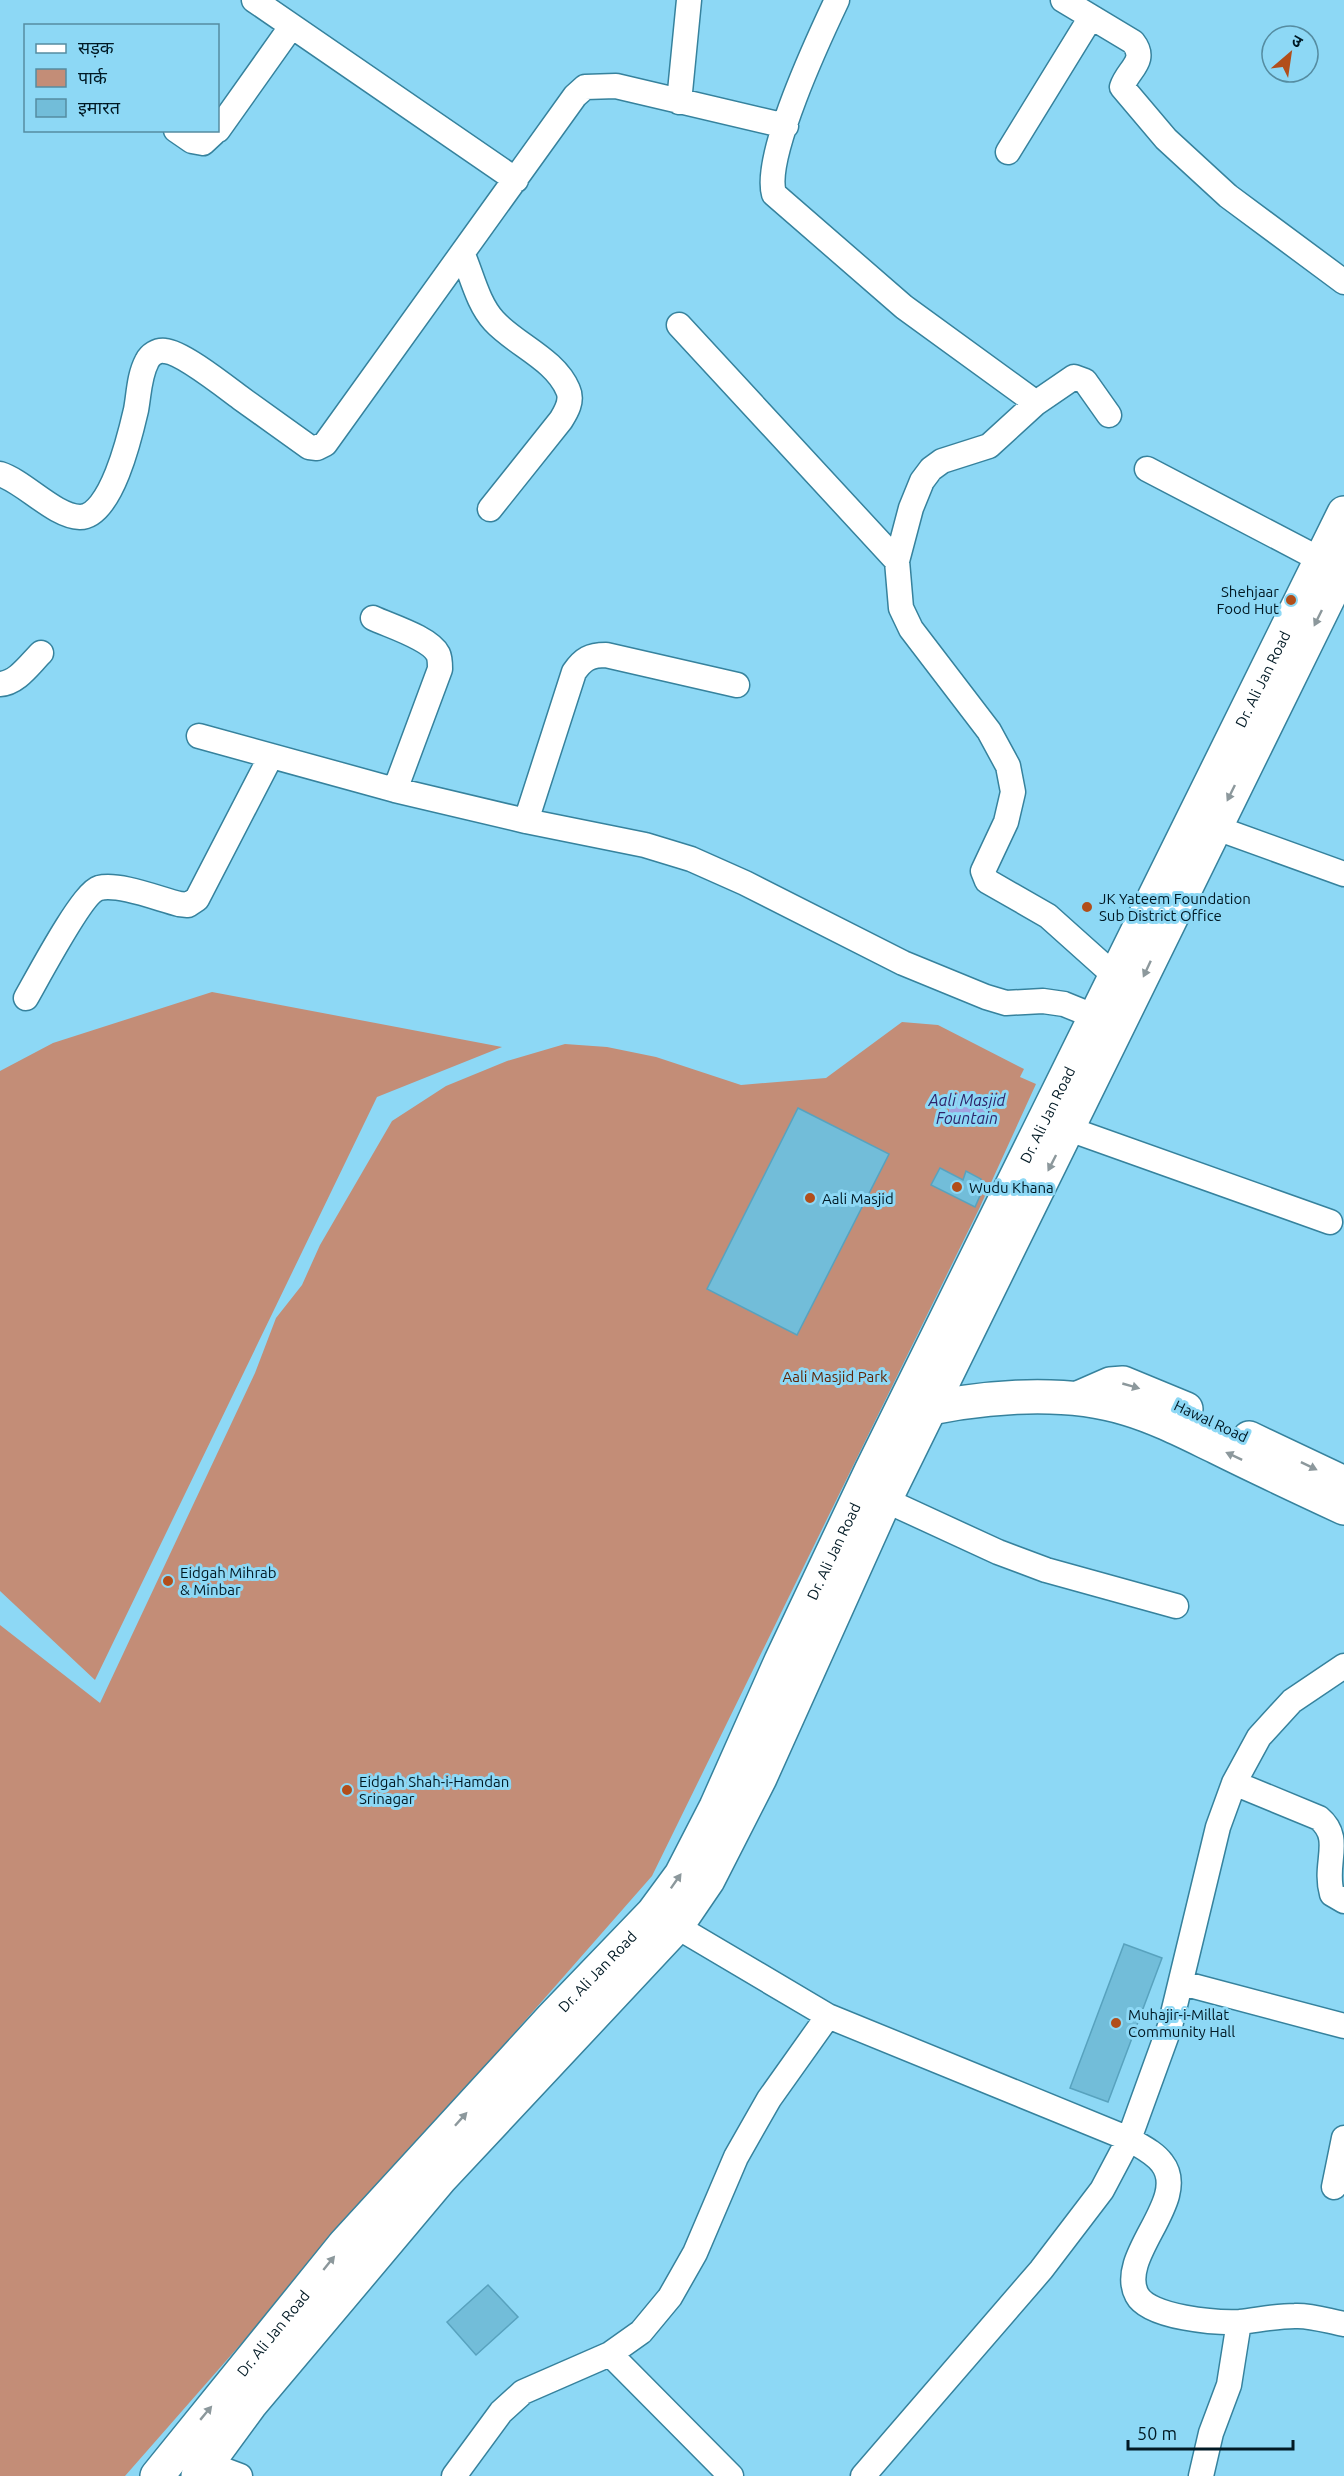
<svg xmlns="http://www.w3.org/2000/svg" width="1344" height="2476" font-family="Ubuntu,'Noto Sans Devanagari',sans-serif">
<rect width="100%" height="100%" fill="#8dd8f5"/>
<!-- green -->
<path fill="#c38d77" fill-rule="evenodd" d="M212,992l290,55 -125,50 -282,583 -95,-89v-520l53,-28z
M902,1022l36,3 86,44 -4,8 16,7 -57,125 -327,667 -527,600h-125v-851l100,78 155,-330 21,-55 26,-33 18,-40 72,-124 54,-35 61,-25 58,-17 42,3 49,10 85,28 85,-7zM973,1092l9,7 2,17c-8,12 -18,11 -30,6l-5,-11zM798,1108l90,46 -91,181 -90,-46zM940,1168l23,12 4,-8 14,7 -3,10 4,3 -7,14 -44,-21z"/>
<!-- water -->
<path fill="#a2a1de" d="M949 1109a18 18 0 1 1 36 0a18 18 0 1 1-36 0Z"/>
<!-- building -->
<path fill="#72bdd9" stroke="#58a2be" stroke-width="1.5" d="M798,1108l91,46 -92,181 -90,-46z
M940,1168l23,12 3,-9 15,8 -3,10 4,2 -7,16 -44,-22z
M1124,1944l38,14 -54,144 -38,-14z
M488,2285l30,32 -42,38 -29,-33z"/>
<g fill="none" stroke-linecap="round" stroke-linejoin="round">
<!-- street casing -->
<g stroke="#36829d" stroke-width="27">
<path id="street" d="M254,0l262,180
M837,0c-18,38 -74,157 -63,194l130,113 132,96 38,-26 11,4 24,34
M1063,0l70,42c15,19 -5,27 -11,45l44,52 62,57 116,86
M679,102l10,-102
M176,130l16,11 11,2 14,-13
M218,130l73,-103
M1008,152l83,-135
M463,255c9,21 15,49 31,66 22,24 61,38 74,69 5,11 -2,22 -7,30l-71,89
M679,325l218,236
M1036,403l-47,43 -47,15 -11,8 -9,12 -11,27 -14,53 4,47 10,21 78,102 19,35 5,26 -7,30 -23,49 4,10 61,35 67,60
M1147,469l174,91
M0,474c25,8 54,42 80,43 31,0 50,-81 56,-107 3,-16 3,-34 11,-49 3,-6 10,-11 18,-10 17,1 62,37 77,48 22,16 45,32 67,48l8,1 8,-4 250,-348 10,-9 31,-1 170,40
M373,618c17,8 57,20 65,36 2,4 2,11 2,15l-45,121
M0,684c17,-1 29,-19 41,-31
M199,736l196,54 131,31 119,24 46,14 54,24 158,80 83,34 20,6 37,-2 21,3 32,13
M526,821l48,-149c9,-13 16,-17 32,-17l131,30
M1200,822l144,52
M26,998c11,-19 56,-105 73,-110 20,-5 60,11 80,16l9,1 9,-6 74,-143
M1069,1129l261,93
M872,1494l126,58 48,18 130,36
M1234,1783l85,35c25,21 4,45 13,76l12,7
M664,1919l164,97 301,123c11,7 25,13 33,24 29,37 -46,93 -25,132 12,23 80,28 103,27 18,-2 36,-6 55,-6 15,-1 33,5 49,8
M1182,1983l162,43
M1334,2187l10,-49
M610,2354l121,122
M196,2455l12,9 32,12
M454,2476l47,-64 22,-20 87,-38 31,-22 29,-35 25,-44 41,-96 33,-58 59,-83
M863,2476l178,-206 61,-80 27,-51 41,-113 48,-199 16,-44 25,-46 33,-36 52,-35
M1201,2476l10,-43 18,-48 10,-63"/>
</g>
<!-- secondary casing -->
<g stroke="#36829d" stroke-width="36">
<path id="secondary" d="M1078,1398l32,-14 13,-1 63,26
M905,1414c67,-17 156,-26 223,-5 30,9 59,24 88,38 42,21 85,41 128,61
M1249,1438l95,45"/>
</g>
<!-- primary casing -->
<g stroke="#36829d" stroke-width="36">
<g id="primary">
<path id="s1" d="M157,2476l187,-231 208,-227 101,-105 28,-38 35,-68 65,-146 90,-190 473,-958"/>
<path d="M198,2476l52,-71 191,-227 235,-251 32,-47 52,-102 125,-278 459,-934"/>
</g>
</g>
<!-- street -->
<use href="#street" stroke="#fff" stroke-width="24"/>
<!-- secondary -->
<use href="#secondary" stroke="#fff" stroke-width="33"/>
<!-- primary -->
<use href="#primary" stroke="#fff" stroke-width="33"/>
</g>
<!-- one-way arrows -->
<defs><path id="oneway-solid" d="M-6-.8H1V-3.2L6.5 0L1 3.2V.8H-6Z" transform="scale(1.5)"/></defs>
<g fill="#8c989c">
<use href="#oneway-solid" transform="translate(1318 618) rotate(116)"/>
<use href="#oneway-solid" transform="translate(1231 793) rotate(116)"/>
<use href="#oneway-solid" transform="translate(1147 969) rotate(115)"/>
<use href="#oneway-solid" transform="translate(1052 1163) rotate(117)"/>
<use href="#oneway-solid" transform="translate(1131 1386) rotate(16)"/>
<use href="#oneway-solid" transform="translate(1234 1456) rotate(-155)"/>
<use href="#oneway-solid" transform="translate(1309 1466) rotate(26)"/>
<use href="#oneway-solid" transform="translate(676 1881) rotate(-55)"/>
<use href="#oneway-solid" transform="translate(461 2119) rotate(-48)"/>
<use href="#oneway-solid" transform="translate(329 2263) rotate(-51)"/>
<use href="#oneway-solid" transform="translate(206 2413) rotate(-50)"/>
</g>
<!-- markers -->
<g fill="#b24e1a" stroke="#8dd8f5" stroke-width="2">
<circle cx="1291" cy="600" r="6"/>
<circle cx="1087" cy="907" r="6"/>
<circle cx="957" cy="1187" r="6"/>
<circle cx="810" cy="1198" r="6"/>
<circle cx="168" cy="1581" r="6"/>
<circle cx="347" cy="1790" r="6"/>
<circle cx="1116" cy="2023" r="6"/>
</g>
<g text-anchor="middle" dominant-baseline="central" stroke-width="6" stroke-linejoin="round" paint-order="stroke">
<!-- poi labels -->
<g font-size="15" fill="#001924" stroke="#8dd8f5" text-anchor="start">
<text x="1279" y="591" text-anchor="end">Shehjaar<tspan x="1279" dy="17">Food Hut</tspan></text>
<text x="1099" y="898">JK Yateem Foundation<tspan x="1099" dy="17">Sub District Office</tspan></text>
<text x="969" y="1187">Wudu Khana</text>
<text x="822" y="1198">Aali Masjid</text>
<text x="180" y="1572">Eidgah Mihrab<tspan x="180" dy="17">&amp; Minbar</tspan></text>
<text x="359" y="1781">Eidgah Shah-i-Hamdan<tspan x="359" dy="17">Srinagar</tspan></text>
<text x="1128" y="2014">Muhajir-i-Millat<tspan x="1128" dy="17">Community Hall</tspan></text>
</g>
<!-- street labels -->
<g font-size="15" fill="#001924" stroke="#8dd8f5">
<text stroke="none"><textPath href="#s1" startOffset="2128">Dr. Ali Jan Road</textPath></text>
<text stroke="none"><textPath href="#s1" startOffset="1642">Dr. Ali Jan Road</textPath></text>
<text transform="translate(1211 1421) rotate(25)">Hawal Road</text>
<text stroke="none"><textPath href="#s1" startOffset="1156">Dr. Ali Jan Road</textPath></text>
<text stroke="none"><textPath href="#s1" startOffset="670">Dr. Ali Jan Road</textPath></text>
<text stroke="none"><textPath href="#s1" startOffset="184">Dr. Ali Jan Road</textPath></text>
</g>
<!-- park labels -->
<g font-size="15" fill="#5f2506" stroke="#8dd8f5">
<text x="835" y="1376">Aali Masjid Park</text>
</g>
<!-- water labels -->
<g font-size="16" font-style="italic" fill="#2f246a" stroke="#8dd8f5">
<text x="967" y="1100">Aali Masjid<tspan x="967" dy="18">Fountain</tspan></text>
</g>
</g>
<!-- legend -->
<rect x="24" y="24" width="195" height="108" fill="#8dd8f5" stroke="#558ca1" stroke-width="1.5"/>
<rect x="36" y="44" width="30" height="9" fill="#ffffff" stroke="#558ca1" stroke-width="1.5"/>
<text x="78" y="54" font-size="18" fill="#001924">सड़क</text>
<rect x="36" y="69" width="30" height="18" fill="#c38d77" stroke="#558ca1" stroke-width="1.5"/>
<text x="78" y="84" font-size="18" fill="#001924">पार्क</text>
<rect x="36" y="99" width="30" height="18" fill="#72bdd9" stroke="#558ca1" stroke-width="1.5"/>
<text x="78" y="114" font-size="18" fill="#001924">इमारत</text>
<!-- north arrow -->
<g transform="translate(1290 54) rotate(29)"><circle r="28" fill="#8dd8f5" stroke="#558ca1" stroke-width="1.5"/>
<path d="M0-4.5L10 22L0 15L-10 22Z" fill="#b24e1a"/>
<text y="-9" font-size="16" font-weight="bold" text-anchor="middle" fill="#001924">उ</text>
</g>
<!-- scale -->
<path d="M1128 2440v9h165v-9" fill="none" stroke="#001924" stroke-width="3"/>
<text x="1137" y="2440" font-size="18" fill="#001924" stroke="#8dd8f5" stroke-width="4.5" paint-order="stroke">50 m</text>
</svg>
